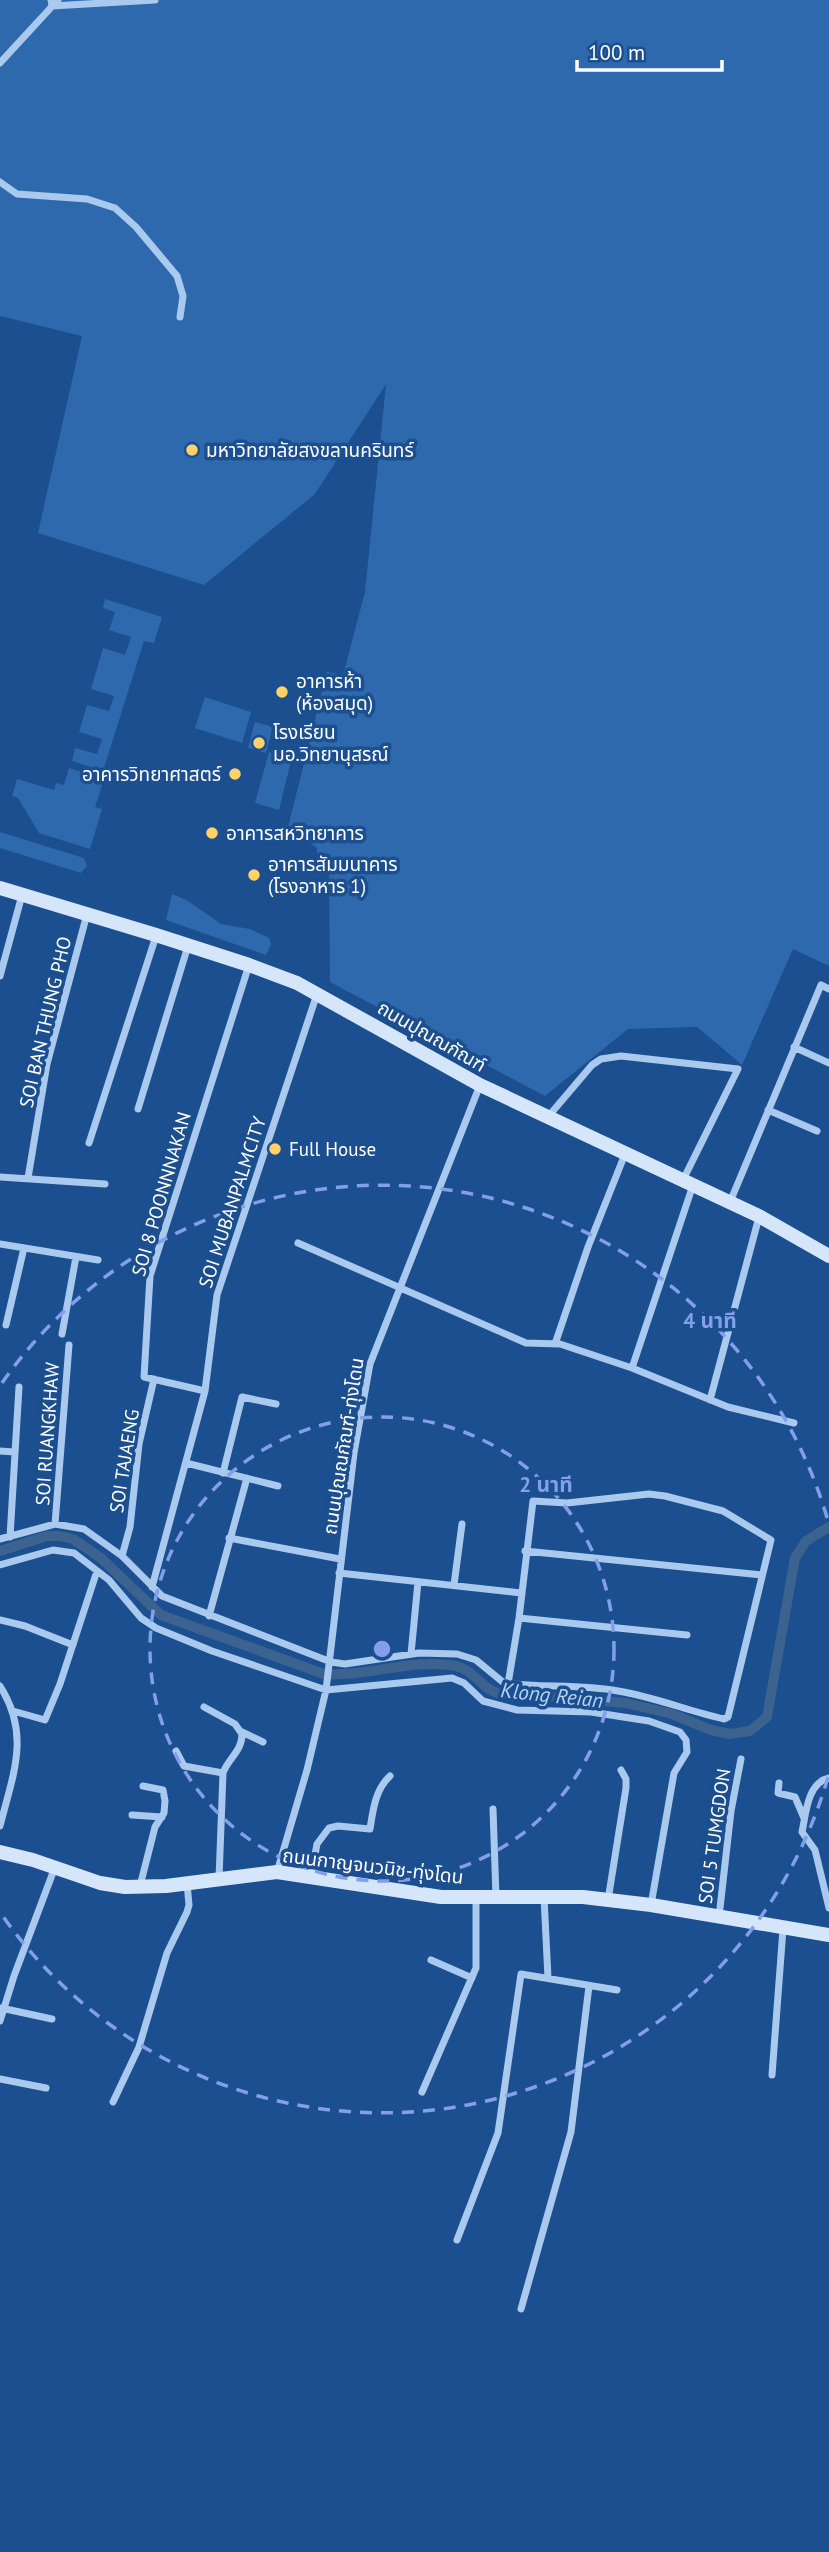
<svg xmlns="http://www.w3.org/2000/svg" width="829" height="2552" font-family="'PT Sans','Noto Sans Thai',sans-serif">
<rect width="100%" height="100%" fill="#1b4f8f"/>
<!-- green -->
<path fill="#2e69ad" d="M0,0h829v966l-36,-17 -51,116 -45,-38 -69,2 -83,67 -215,-114 -1,-109 -11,-3 -1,-22 -29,-21 39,-155 16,3 22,-83 21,-208 -71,110 -111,91 -166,-52 44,-197 -82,-20z
M105,599l57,18 -8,26 -10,-2 -41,130 -31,-10 3,-13 22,6 5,-15 -23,-7 8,-27 22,6 5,-15 -23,-7 12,-41 22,7 6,-18 -22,-7 6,-18 -12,-4z
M205,697l46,15 -9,31 -47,-15z
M255,722l18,5 -7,26 -18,-5z
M269,752l23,5 -13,53 -24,-7z
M69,768l35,11 -9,28 7,2 -12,40 -51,-16 -21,-35 -6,-2 5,-17 37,11 2,-7 8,2z
M0,832l84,26 3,8 -6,7 -81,-25z
M172,894l16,7 33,23 29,5 19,9 2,6 -5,11 -100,-35z"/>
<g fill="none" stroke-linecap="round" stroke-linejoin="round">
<!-- canal -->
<path stroke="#3c6290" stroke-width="10" d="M0,1551l47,-15h13l13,3 28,19 60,57 163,59c44,3 88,-16 132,-8 18,4 25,22 41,27l129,10 46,11 39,16 19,4 20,-3 17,-14 28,-159 11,-17 23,-14"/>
<!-- street -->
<path stroke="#a9c9ee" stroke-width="7" d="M51,0l1,6 103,-6
M0,63l58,-63
M0,182l17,12 70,5 28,9 21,19 41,49 6,20 -3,21
M0,976l22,-81
M794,1047l35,16
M138,1109l50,-163
M768,1110l49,21
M547,1118l45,-53 9,-6 20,-3 117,13 -55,111
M89,1143l67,-207
M0,1177l105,7
M28,1178l19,-114 40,-150
M730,1202l91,-217 8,4
M298,1243l228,100 34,1 72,24 96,39 66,16
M0,1244l98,16
M6,1325l18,-77
M62,1334l14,-77
M555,1344l33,-97 37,-93
M632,1368l61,-183
M205,1391l-61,-14 6,-101 99,-311
M710,1400l49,-183
M0,1451l14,1
M186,1463l92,23
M223,1473l19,-76 34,7
M55,1524l14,-179
M10,1537l9,-150
M229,1538l111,21
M0,1539l55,-15 29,5 38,27 40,40 169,66 14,2 74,-11 38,1 19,6 28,23c38,5 76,1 114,8 37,6 70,20 106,28l4,-2 43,-177 -48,-29 -58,-15 -16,-2 -82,9 -34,-2 -14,117 -11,66
M525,1551l237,24
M122,1556l8,-29 9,-83 15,-65h-2
M0,1565l53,-15 21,3 35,27 32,38 15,10 56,23 114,39 126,-12 12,5 19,18 34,9 74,2 58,9 31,11 6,8 1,12 -13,21 -23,132
M339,1573l182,20
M454,1585l8,-61
M152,1587l53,-196 12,-96 100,-301
M209,1616l38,-138
M519,1618l168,17
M0,1620l25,6 48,19
M411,1654l7,-72
M0,1686c31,49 13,88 0,140
M204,1707l31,17 7,10c0,18 -14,24 -19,39l-4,106
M13,1711l32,9 15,-36 37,-113
M242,1732l21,10
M176,1751l8,15 39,7
M829,1778c-22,5 -23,36 -27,54l13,18 14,58
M779,1783l-1,10 17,4 9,21
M493,1809l3,88
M132,1815l30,2
M277,1872l30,-102 19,-80 28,-237 16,-89 110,-279
M311,1876l6,-32 12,-16 9,-2 32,3c3,-19 5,-39 20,-53
M140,1886l15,-59 9,-14 1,-12 -2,-11 -20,-4
M544,1897l4,81
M608,1900l18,-112v-9l-5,-9
M719,1917l12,-106 10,-52
M431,1960l41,18
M1,2008l51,11
M0,2021l14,-45 41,-109
M772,2075l11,-146
M0,2079l46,9
M422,2092l54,-124v-70
M113,2102l26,-55 28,-94 20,-41 2,-7 -2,-22
M457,2240l41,-107 23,-159 96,16
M521,2309l50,-177 18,-146"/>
<!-- secondary -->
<path stroke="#d6e6fa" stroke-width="14" d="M0,888l156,47 93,30 48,18 183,102 279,131 70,40
M0,1852l33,8 67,23 25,4 41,-1 111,-14 164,25h142l68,8 178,30"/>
</g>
<!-- distance rings -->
<g fill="none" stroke="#839eea" stroke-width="3.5" stroke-dasharray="12 9">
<circle cx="382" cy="1649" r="232"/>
<path d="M828 1777A464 464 0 0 1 2 1915M2 1383A464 464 0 0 1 828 1521"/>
</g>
<!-- markers -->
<g fill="#ffd166" stroke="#1b4f8f" stroke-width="2.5">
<circle cx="192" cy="450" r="7"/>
<circle cx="282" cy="692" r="7"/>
<circle cx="259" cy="743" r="7"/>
<circle cx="235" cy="774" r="7"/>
<circle cx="212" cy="833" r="7"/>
<circle cx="254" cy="875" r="7"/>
<circle cx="275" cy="1149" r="7"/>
</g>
<g text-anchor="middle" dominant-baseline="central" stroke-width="7" stroke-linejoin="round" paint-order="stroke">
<!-- poi labels -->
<g font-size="19" fill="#fff" stroke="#1b4f8f" text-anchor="start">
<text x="206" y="450">มหาวิทยาลัยสงขลานครินทร์</text>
<text x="296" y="681">อาคารห้า<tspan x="296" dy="22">(ห้องสมุด)</tspan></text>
<text x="273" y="732">โรงเรียน<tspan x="273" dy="22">มอ.วิทยานุสรณ์</tspan></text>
<text x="221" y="774" text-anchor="end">อาคารวิทยาศาสตร์</text>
<text x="226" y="833">อาคารสหวิทยาคาร</text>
<text x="268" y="864">อาคารสัมมนาคาร<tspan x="268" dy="22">(โรงอาหาร 1)</tspan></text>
<text x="289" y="1149">Full House</text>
</g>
<!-- street labels -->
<g font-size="19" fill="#fff" stroke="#1b4f8f">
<text transform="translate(45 1022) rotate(-77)">SOI BAN THUNG PHO</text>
<text transform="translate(432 1036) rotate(30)">ถนนปุณณกัณฑ์</text>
<text transform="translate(161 1194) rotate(-74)">SOI 8 POONNNAKAN</text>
<text transform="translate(232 1202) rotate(-72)">SOI MUBANPALMCITY</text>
<text transform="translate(47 1434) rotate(-86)">SOI RUANGKHAW</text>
<text transform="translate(343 1446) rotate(-81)">ถนนปุณณกัณฑ์-ทุ่งโดน</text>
<text transform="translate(124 1461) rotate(-81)">SOI TAJAENG</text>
<text transform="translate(714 1836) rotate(-82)">SOI 5 TUMGDON</text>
<text transform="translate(373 1866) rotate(7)">ถนนกาญจนวนิช-ทุ่งโดน</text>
</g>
<!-- water labels -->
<g font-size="21" font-style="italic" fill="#b5d3f5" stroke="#1b4f8f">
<text transform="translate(552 1695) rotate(6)">Klong Reian</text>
</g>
</g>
<circle cx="382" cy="1649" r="10" fill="#839eea" stroke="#1b4f8f" stroke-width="3.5"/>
<g font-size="21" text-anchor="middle" font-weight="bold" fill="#839eea" stroke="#1b4f8f" stroke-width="7" stroke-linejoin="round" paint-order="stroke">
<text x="710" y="1328">4 นาที</text>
<text x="546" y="1492">2 นาที</text>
</g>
<!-- scale -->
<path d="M577 60v10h145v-10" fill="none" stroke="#ffffff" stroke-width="3.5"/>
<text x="588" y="60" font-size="21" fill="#ffffff" stroke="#1b4f8f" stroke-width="5" paint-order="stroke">100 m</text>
</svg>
